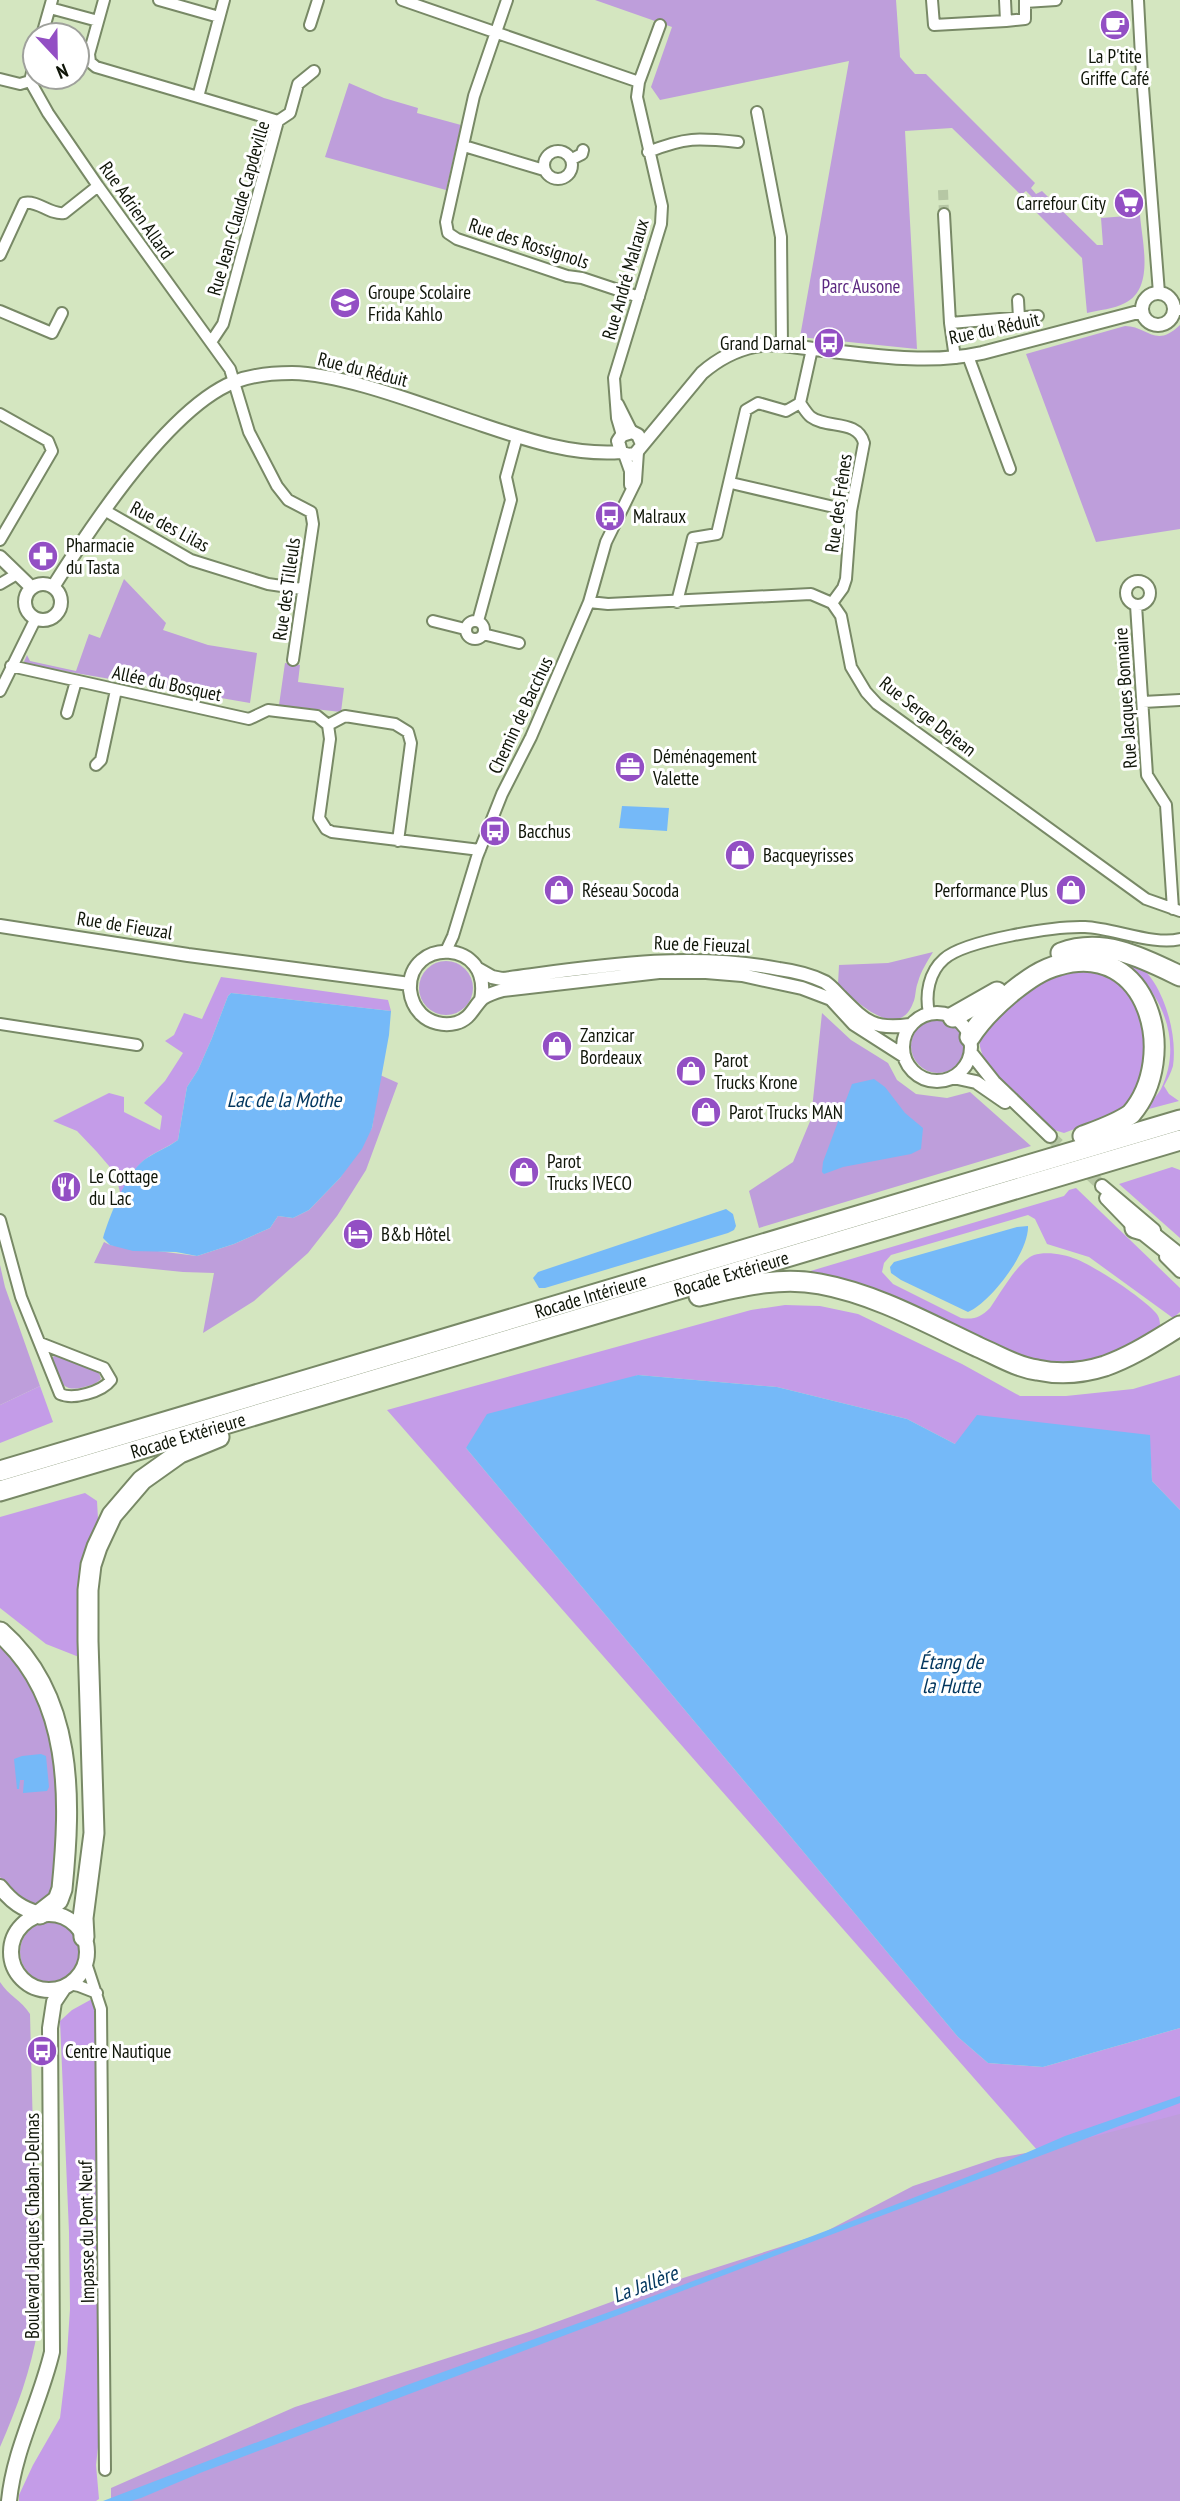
<svg xmlns="http://www.w3.org/2000/svg" width="1180" height="2501" font-family="'PT Sans Narrow',sans-serif">
<rect width="100%" height="100%" fill="#d4e6c0"/>
<!-- green -->
<path fill="#be9edb" d="M595,0h301l4,57 15,17h11l109,109 -4,5 5,6 6,-3 55,54h6l-2,-27 39,-3c2,27 15,73 -15,88 -11,6 -26,7 -38,10l-5,-55 -52,-52 3,-8 -7,-7 -5,4 -69,-67 -47,3 12,218 -117,-12 49,-276 -189,39 -9,-13 21,-60z
M349,83l35,15 34,10 -1,5 44,12 -15,65 -121,-33z
M1180,325v204l-84,13 -70,-188 99,-28c23,0 30,23 55,-1z
M124,579l42,44 -3,7 45,15 49,8 -7,50 -227,-39 4,-9 3,6 46,10 13,-37 11,4z
M285,663l15,2 -2,17 46,6 -3,24 -62,-7z
M933,952c-6,10 -12,19 -15,30 -3,7 -2,15 -5,21 -15,40 -59,-3 -75,-19l1,-19 49,-2z
M419 988a27 27 0 1 1 54 0a27 27 0 1 1-54 0Z
M822,1013l29,27 37,23 9,17 19,14 31,4 23,-6 61,54 -272,82 -10,-37 44,-29 18,-43z
M911 1046a27 27 0 1 1 54 0a27 27 0 1 1-54 0Z
M380,1075l18,8 -32,87 -29,46 -29,37 -54,48 -51,32 11,-60 -31,-1 -89,-9 10,-21 6,3 87,11 37,-12 36,-16 8,-12 15,2 16,-8 31,-32 32,-50z
M0,1265l5,22 35,99 -40,19z
M55,1355l43,15 3,9c-6,6 -13,7 -21,9 -21,4 -22,-13 -29,-29z
M0,1643l19,16 34,68 8,99 -9,72 -17,9 -14,-6 -21,-24z
M20 1952a30 30 0 1 1 60 0a30 30 0 1 1-60 0Z
M0,1982c8,13 22,19 30,32l8,314c-7,42 -21,80 -38,119z
M1180,2099v402h-1069v-13l184,-81 234,-75 104,-38 188,-60 92,-48 84,-28 41,-7z"/>
<!-- forest -->
<path fill="#c49ce8" d="M1113,954c5,1 12,2 16,4 33,17 49,74 44,108 -2,7 -6,14 -9,20l5,8 10,7 -34,9c5,-7 12,-14 16,-21 19,-39 7,-81 -20,-111 -11,-11 -21,-9 -28,-24z
M1075,970l27,4 27,11 30,66 -37,60 -58,22 -13,-4c-25,-24 -71,-54 -72,-91l24,-30 49,-33z
M221,977l167,23 3,11 -160,-18 -3,3 -16,42 -14,32 -11,17 -9,53c-11,8 -26,13 -35,21 -10,9 -16,23 -22,35l-6,-23 -18,-21 -20,-21 -24,-10 56,-28 15,4v15l36,18 2,-14 -18,-13 21,-22 18,-28 -18,-12 9,-6 10,-22 18,6z
M1172,1167l8,3v68l-61,-54z
M1076,1188l104,100v24l-7,6 -84,-61 -42,-13 -12,-25 -7,-4 -137,40 -7,8 -2,9 11,12 68,34c13,2 20,-1 29,-10 10,-14 28,-47 44,-53 11,-4 31,-1 42,4 20,8 66,38 80,54 4,5 4,9 4,15l-60,34 -58,5 -245,-92 267,-79 5,-6z
M785,1305l35,1 38,8 104,50 58,32h46l67,-7 47,-14v135l-28,-29 -3,-46 -194,9 -48,-25 -130,-32 -139,-12 -172,73 492,589 30,26 55,4 137,-39v86l-142,37 -651,-741 364,-100z
M40,1386l13,36 -53,21v-38z
M85,1493l12,8 1,18 -18,71 -1,67 -33,-13 -46,-36v-91z
M92,1999l3,8 2,38 1,402 -2,18 3,34 -3,2h-77v-6l14,-30 27,-47 6,-49 4,-60 -1,-77 -9,-211 12,-11z"/>
<!-- water -->
<path fill="#75b9f8" d="M622,806l47,2 -2,23 -48,-3z
M231,993l160,18 -2,24 -17,93 -10,21 -22,29 -31,32 -16,8 -15,-2 -8,12 -36,16 -37,12 -21,-4 -43,-1 -23,-6 -7,-7c6,-21 23,-64 41,-78 11,-8 23,-12 34,-20l9,-53 11,-17 14,-32 16,-42z
M874,1079l11,8 20,26 18,15 -2,21 -10,5 -68,13 -19,7 -2,-2 1,-10 29,-78z
M726,1209l7,5 3,12 -2,4 -6,3 -183,55h-6l-6,-10 5,-6z
M1028,1226c1,26 -37,76 -60,86l-67,-32 -10,-7 -1,-6 4,-5 123,-35z
M638,1375l139,12 130,32 48,25 22,-29 173,20 2,46 28,29v518l-137,39 -55,-4 -30,-26 -492,-589 21,-34z
M41,1754l5,2 3,31 -2,4 -24,2 1,-13h-4l-1,9h-2l-3,-30 8,-3z
M1180,2096v7l-980,370 -59,25 -10,3h-28l304,-116 241,-87 257,-97 93,-36 67,-29z"/>
<g fill="none" stroke-linecap="round" stroke-linejoin="round">
<!-- minor-tunnel -->
<path stroke="#b6c7a4" stroke-width="10" stroke-dasharray="10 5" stroke-linecap="butt" d="M943,190l1,24"/>
<!-- tertiary-tunnel -->
<path stroke="#b6c7a4" stroke-width="12" stroke-dasharray="12 6" stroke-linecap="butt" d="M1050,1136l52,50"/>
<!-- minor casing -->
<g stroke="#788966" stroke-width="14">
<path id="minor" d="M104,0l-15,54 1,8 6,5 102,30 26,-97
M159,0l60,17
M402,0l237,82 -2,15 25,109 -1,18 -47,154 3,40 5,17
M507,0l-33,96 -28,126 2,11 9,6 110,37 15,2 57,19
M932,0l2,25 72,-4
M1005,0l1,21 19,-2v-19
M1138,0l4,75 17,218
M1025,2l31,-2
M50,8l48,13
M310,25l8,-25
M42,35l10,-35
M0,79l20,5 10,-3
M30,81l18,32 50,73 132,183 19,63 28,54 11,14 23,12 2,12 -20,136
M30,81l5,-21
M639,82l21,-57
M198,97l80,24
M757,112l24,125 1,108
M464,146l80,24
M544 165a14 14 0 1 1 28 0a14 14 0 1 1-28 0Z
M648,152c38,-15 49,-14 90,-10
M572,159l10,-5 1,-4
M944,214l6,109 5,35
M0,255l24,-52c14,-3 26,12 40,10l34,-27
M1018,300l1,18
M1174,310h6
M0,311l52,22 10,-20
M950,323l88,-7
M211,342l12,-18 55,-203 12,-8 8,-29 16,-13
M968,356l42,113
M800,403c3,4 7,11 11,14 16,12 47,2 53,26l-13,68 -5,68 -3,9 -11,15
M618,404l14,28
M0,414l48,27 4,10 -52,89
M624,454l6,17v14
M731,483l120,28
M104,510l87,50 77,24 34,5
M1126 593a12 12 0 1 1 24 0a12 12 0 1 1-24 0Z
M0,584l17,-10
M589,602l19,2 203,-10 21,9 9,13 10,51 15,25 11,12 269,195 34,12
M677,602l16,-64 24,-4 29,-124 12,-7 28,8 14,-8 12,-54
M1136,605l11,170 19,30 7,104
M466 630a9 9 0 1 1 18 0a9 9 0 1 1-18 0Z
M433,621l32,8
M478,621l33,-121 -5,-23 11,-40
M483,634l36,9
M11,666l238,53 19,-9 49,6 11,9
M0,691l36,-73
M1143,702l37,-2
M67,713l9,-32
M328,725l2,14 -11,79 7,11 6,3 148,18
M328,725l17,-9 50,8 13,8 3,11 -13,98
M96,765l5,-5 15,-70
M446,951l7,-15 24,-79 25,-63 29,-57 58,-135 17,-60 30,-61 2,-29
M929,1013c-4,-19 0,-41 15,-54 21,-19 112,-33 141,-32 28,1 70,19 95,12
M0,1024l137,21
M0,1220l21,77 39,97c13,6 42,-2 51,-14l-7,-12 -64,-25
M1165,1257l15,15
M86,1963l15,46 4,461
M69,1984l10,2 18,7"/>
</g>
<!-- tertiary casing -->
<g stroke="#788966" stroke-width="16">
<path id="tertiary" d="M1142 309a16 16 0 1 1 32 0a16 16 0 1 1-32 0Z
M642,444l-4,-9 -6,-3 -10,3 -4,6 3,11 7,3 7,-1 67,-81c15,-13 33,-23 53,-27 19,-4 40,1 59,3 55,6 113,16 168,4l160,-42
M0,557l32,31
M25 602a18 18 0 1 1 36 0a18 18 0 1 1-36 0Z
M53,587c37,-59 116,-179 181,-205 18,-7 39,-9 58,-9 52,1 128,31 179,48 48,16 98,35 150,31
M0,926l188,29 222,29
M478,969l14,8 10,2c92,-12 184,-28 277,-10 15,2 32,6 46,13 6,4 11,10 16,15 25,25 32,33 69,28
M481,1000c12,-62 -74,-63 -71,-10 1,9 4,17 11,24 9,9 23,12 35,9 15,-4 17,-16 27,-25 6,-4 13,-6 20,-8l156,-18h47l36,3 60,13 29,11 23,25 50,32
M903 1047a34 34 0 1 1 68 0a34 34 0 1 1-68 0Z
M971,1053l23,29 56,54
M953,1077l23,5 29,20
M1102,1186l52,44
M1106,1198l29,30"/>
</g>
<!-- secondary casing -->
<g stroke="#788966" stroke-width="18">
<path id="secondary" d="M0,1887c12,15 22,22 40,27
M11 1952a38 38 0 1 1 76 0a38 38 0 1 1-76 0Z
M9,2501c5,-52 31,-98 43,-149l-2,-324 4,-26 10,-15"/>
</g>
<!-- motorway casing -->
<g stroke="#788966" stroke-width="23">
<g id="motorway">
<path d="M1061,953c42,-16 82,5 119,23"/>
<path d="M953,1017l44,-25"/>
<path d="M970,1037c12,-19 26,-32 43,-46 14,-11 29,-22 46,-26 90,-26 121,92 72,149 -14,10 -32,16 -48,22"/>
<path d="M1135,1228l10,3 35,28"/>
<path d="M699,1296c40,-9 80,-20 121,-12 55,10 107,39 158,63 19,8 38,20 59,23 23,5 46,3 68,-4 28,-10 50,-25 75,-40"/>
<path id="s1" d="M0,1471l1180,-351"/>
<path id="s2" d="M0,1491l1180,-351"/>
<path d="M0,1632c74,65 71,167 62,257l-4,11 -18,14"/>
<path d="M84,1937l-1,-19 11,-85 -6,-192v-51l3,-25 6,-18 15,-32 30,-35 38,-27 39,-16"/>
</g>
</g>
<!-- minor -->
<use href="#minor" stroke="#fff" stroke-width="10"/>
<!-- tertiary -->
<use href="#tertiary" stroke="#fff" stroke-width="12"/>
<!-- secondary -->
<use href="#secondary" stroke="#fff" stroke-width="14"/>
<!-- motorway -->
<use href="#motorway" stroke="#fff" stroke-width="19"/>
</g>
<!-- icons -->
<defs>
<g id="cafe-disc" transform="scale(1.575)"><circle r="9.5" fill="#934fc4" stroke="#fff"/><path d="M-5.5-4.5H6V0H3Q3 3.5 0 3.5H-2.5Q-5.5 3.5-5.5 0ZM3-3.2v2h1.7v-2ZM-6 4.5H4V6H-6Z" fill="#fff"/></g>
<g id="supermarket-disc" transform="scale(1.575)"><circle r="9.5" fill="#934fc4" stroke="#fff"/><path d="M-6-5.5h2.5l.6 2H6L4.5 2H-2.5L-4.4-4H-6ZM-1.5 3.2a1.3 1.3 0 1 0 .1 0ZM3 3.2a1.3 1.3 0 1 0 .1 0Z" fill="#fff"/></g>
<g id="school-disc" transform="scale(1.575)"><circle r="9.5" fill="#934fc4" stroke="#fff"/><path d="M0-5L7-2L0 1L-7-2ZM-4 1L0 2.5L4 1V4Q0 6-4 4Z" fill="#fff"/></g>
<g id="bus-disc" transform="scale(1.575)"><circle r="9.5" fill="#934fc4" stroke="#fff"/><path d="M-5-6H5V4H4V6H2V4H-2V6H-4V4H-5ZM-3.5-4V0h7V-4ZM-3.5 1.2v1.5H-2V1.2ZM2 1.2v1.5H3.5V1.2Z" fill="#fff"/></g>
<g id="pharmacy-disc" transform="scale(1.575)"><circle r="9.5" fill="#934fc4" stroke="#fff"/><path d="M-2-6h4v4h4v4h-4v4h-4v-4h-4v-4h4Z" fill="#fff"/></g>
<g id="office-disc" transform="scale(1.575)"><circle r="9.5" fill="#934fc4" stroke="#fff"/><path d="M-6-3h4V-5.5h4V-3h4V5H-6ZM-1-4.5V-3h2v-1.5ZM-6 0V1H6V0Z" fill="#fff"/></g>
<g id="shop-disc" transform="scale(1.575)"><circle r="9.5" fill="#934fc4" stroke="#fff"/><path d="M-5-2.5h2.3a2.7 3.5 0 0 1 5.4 0H5L5.5 6h-11ZM-1.5-2.5h3a1.5 2.3 0 0 0-3 0Z" fill="#fff"/></g>
<g id="restaurant-disc" transform="scale(1.575)"><circle r="9.5" fill="#934fc4" stroke="#fff"/><path d="M-5-6h1v4h1v-4h1v4h1v-4h1v5L-1.5 .5V6h-2V.5L-5-1ZM5-6V6H3V1.5H1.5Q1.5-4 5-6Z" fill="#fff"/></g>
<g id="hotel-disc" transform="scale(1.575)"><circle r="9.5" fill="#934fc4" stroke="#fff"/><path d="M-6-4.5h1.5V1H6V5H4.5V3h-9V5H-6ZM-4 0a1.8 1.8 0 1 1 3.6 0ZM.5 0V-2.5h3Q6-2.5 6 0Z" fill="#fff"/></g>
</defs>
<g fill-rule="evenodd">
<use href="#cafe-disc" x="1115" y="25"/>
<use href="#supermarket-disc" x="1129" y="203"/>
<use href="#school-disc" x="345" y="303"/>
<use href="#bus-disc" x="829" y="343"/>
<use href="#bus-disc" x="610" y="516"/>
<use href="#pharmacy-disc" x="43" y="556"/>
<use href="#office-disc" x="630" y="767"/>
<use href="#bus-disc" x="495" y="831"/>
<use href="#shop-disc" x="740" y="855"/>
<use href="#shop-disc" x="559" y="890"/>
<use href="#shop-disc" x="1071" y="890"/>
<use href="#shop-disc" x="557" y="1046"/>
<use href="#shop-disc" x="691" y="1071"/>
<use href="#shop-disc" x="706" y="1112"/>
<use href="#shop-disc" x="524" y="1172"/>
<use href="#restaurant-disc" x="66" y="1187"/>
<use href="#hotel-disc" x="358" y="1234"/>
<use href="#bus-disc" x="42" y="2051"/>
</g>
<g text-anchor="middle" dominant-baseline="central" stroke-width="6" stroke-linejoin="round" paint-order="stroke">
<!-- poi labels -->
<g font-size="19" fill="#0f1508" stroke="#fff" text-anchor="start">
<text x="1115" y="56" text-anchor="middle">La P'tite<tspan x="1115" dy="22">Griffe Café</tspan></text>
<text x="1106" y="203" text-anchor="end">Carrefour City</text>
<text x="368" y="292">Groupe Scolaire<tspan x="368" dy="22">Frida Kahlo</tspan></text>
<text x="806" y="343" text-anchor="end">Grand Darnal</text>
<text x="633" y="516">Malraux</text>
<text x="66" y="545">Pharmacie<tspan x="66" dy="22">du Tasta</tspan></text>
<text x="653" y="756">Déménagement<tspan x="653" dy="22">Valette</tspan></text>
<text x="518" y="831">Bacchus</text>
<text x="763" y="855">Bacqueyrisses</text>
<text x="582" y="890">Réseau Socoda</text>
<text x="1048" y="890" text-anchor="end">Performance Plus</text>
<text x="580" y="1035">Zanzicar<tspan x="580" dy="22">Bordeaux</tspan></text>
<text x="714" y="1060">Parot<tspan x="714" dy="22">Trucks Krone</tspan></text>
<text x="729" y="1112">Parot Trucks MAN</text>
<text x="547" y="1161">Parot<tspan x="547" dy="22">Trucks IVECO</tspan></text>
<text x="89" y="1176">Le Cottage<tspan x="89" dy="22">du Lac</tspan></text>
<text x="381" y="1234">B&amp;b Hôtel</text>
<text x="65" y="2051">Centre Nautique</text>
</g>
<!-- street labels -->
<g font-size="19" fill="#0f1508" stroke="#fff">
<text transform="translate(238 208) rotate(-74)">Rue Jean-Claude Capdeville</text>
<text transform="translate(137 210) rotate(55)">Rue Adrien Allard</text>
<text transform="translate(529 243) rotate(18)">Rue des Rossignols</text>
<text transform="translate(625 279) rotate(-74)">Rue André Malraux</text>
<text transform="translate(994 328) rotate(-12)">Rue du Réduit</text>
<text transform="translate(363 369) rotate(14)">Rue du Réduit</text>
<text transform="translate(838 503) rotate(-82)">Rue des Frênes</text>
<text transform="translate(170 526) rotate(28)">Rue des Lilas</text>
<text transform="translate(286 589) rotate(-82)">Rue des Tilleuls</text>
<text transform="translate(167 683) rotate(12)">Allée du Bosquet</text>
<text transform="translate(1125 698) rotate(-94)">Rue Jacques Bonnaire</text>
<text transform="translate(520 715) rotate(-65)">Chemin de Bacchus</text>
<text transform="translate(928 716) rotate(38)">Rue Serge Dejean</text>
<text transform="translate(125 925) rotate(9)">Rue de Fieuzal</text>
<text transform="translate(702 944) rotate(2)">Rue de Fieuzal</text>
<text stroke="none"><textPath href="#s2" startOffset="763">Rocade Extérieure</textPath></text>
<text stroke="none"><textPath href="#s1" startOffset="616">Rocade Intérieure</textPath></text>
<text stroke="none"><textPath href="#s2" startOffset="196">Rocade Extérieure</textPath></text>
<text transform="translate(32 2226) rotate(-90)">Boulevard Jacques Chaban-Delmas</text>
<text transform="translate(86 2232) rotate(-91)">Impasse du Pont Neuf</text>
</g>
<!-- park labels -->
<g font-size="19" fill="#5c2880" stroke="#fff">
<text x="861" y="286">Parc Ausone</text>
</g>
<!-- water labels -->
<g font-size="21" font-style="italic" fill="#02365e" stroke="#fff">
<text x="284" y="1099">Lac de la Mothe</text>
<text x="951" y="1661">Étang de<tspan x="951" dy="24">la Hutte</tspan></text>
<text transform="translate(645 2284) rotate(-21)">La Jallère</text>
</g>
</g>
<!-- north arrow -->
<g transform="translate(56 56) rotate(158)"><circle r="33" fill="#ffffff" stroke="#9fa19c" stroke-width="2"/>
<path d="M0-5L12 26L0 18L-12 26Z" fill="#934fc4"/>
<text y="-10" font-size="19" font-weight="bold" text-anchor="middle" fill="#0f1508">N</text>
</g>
</svg>
